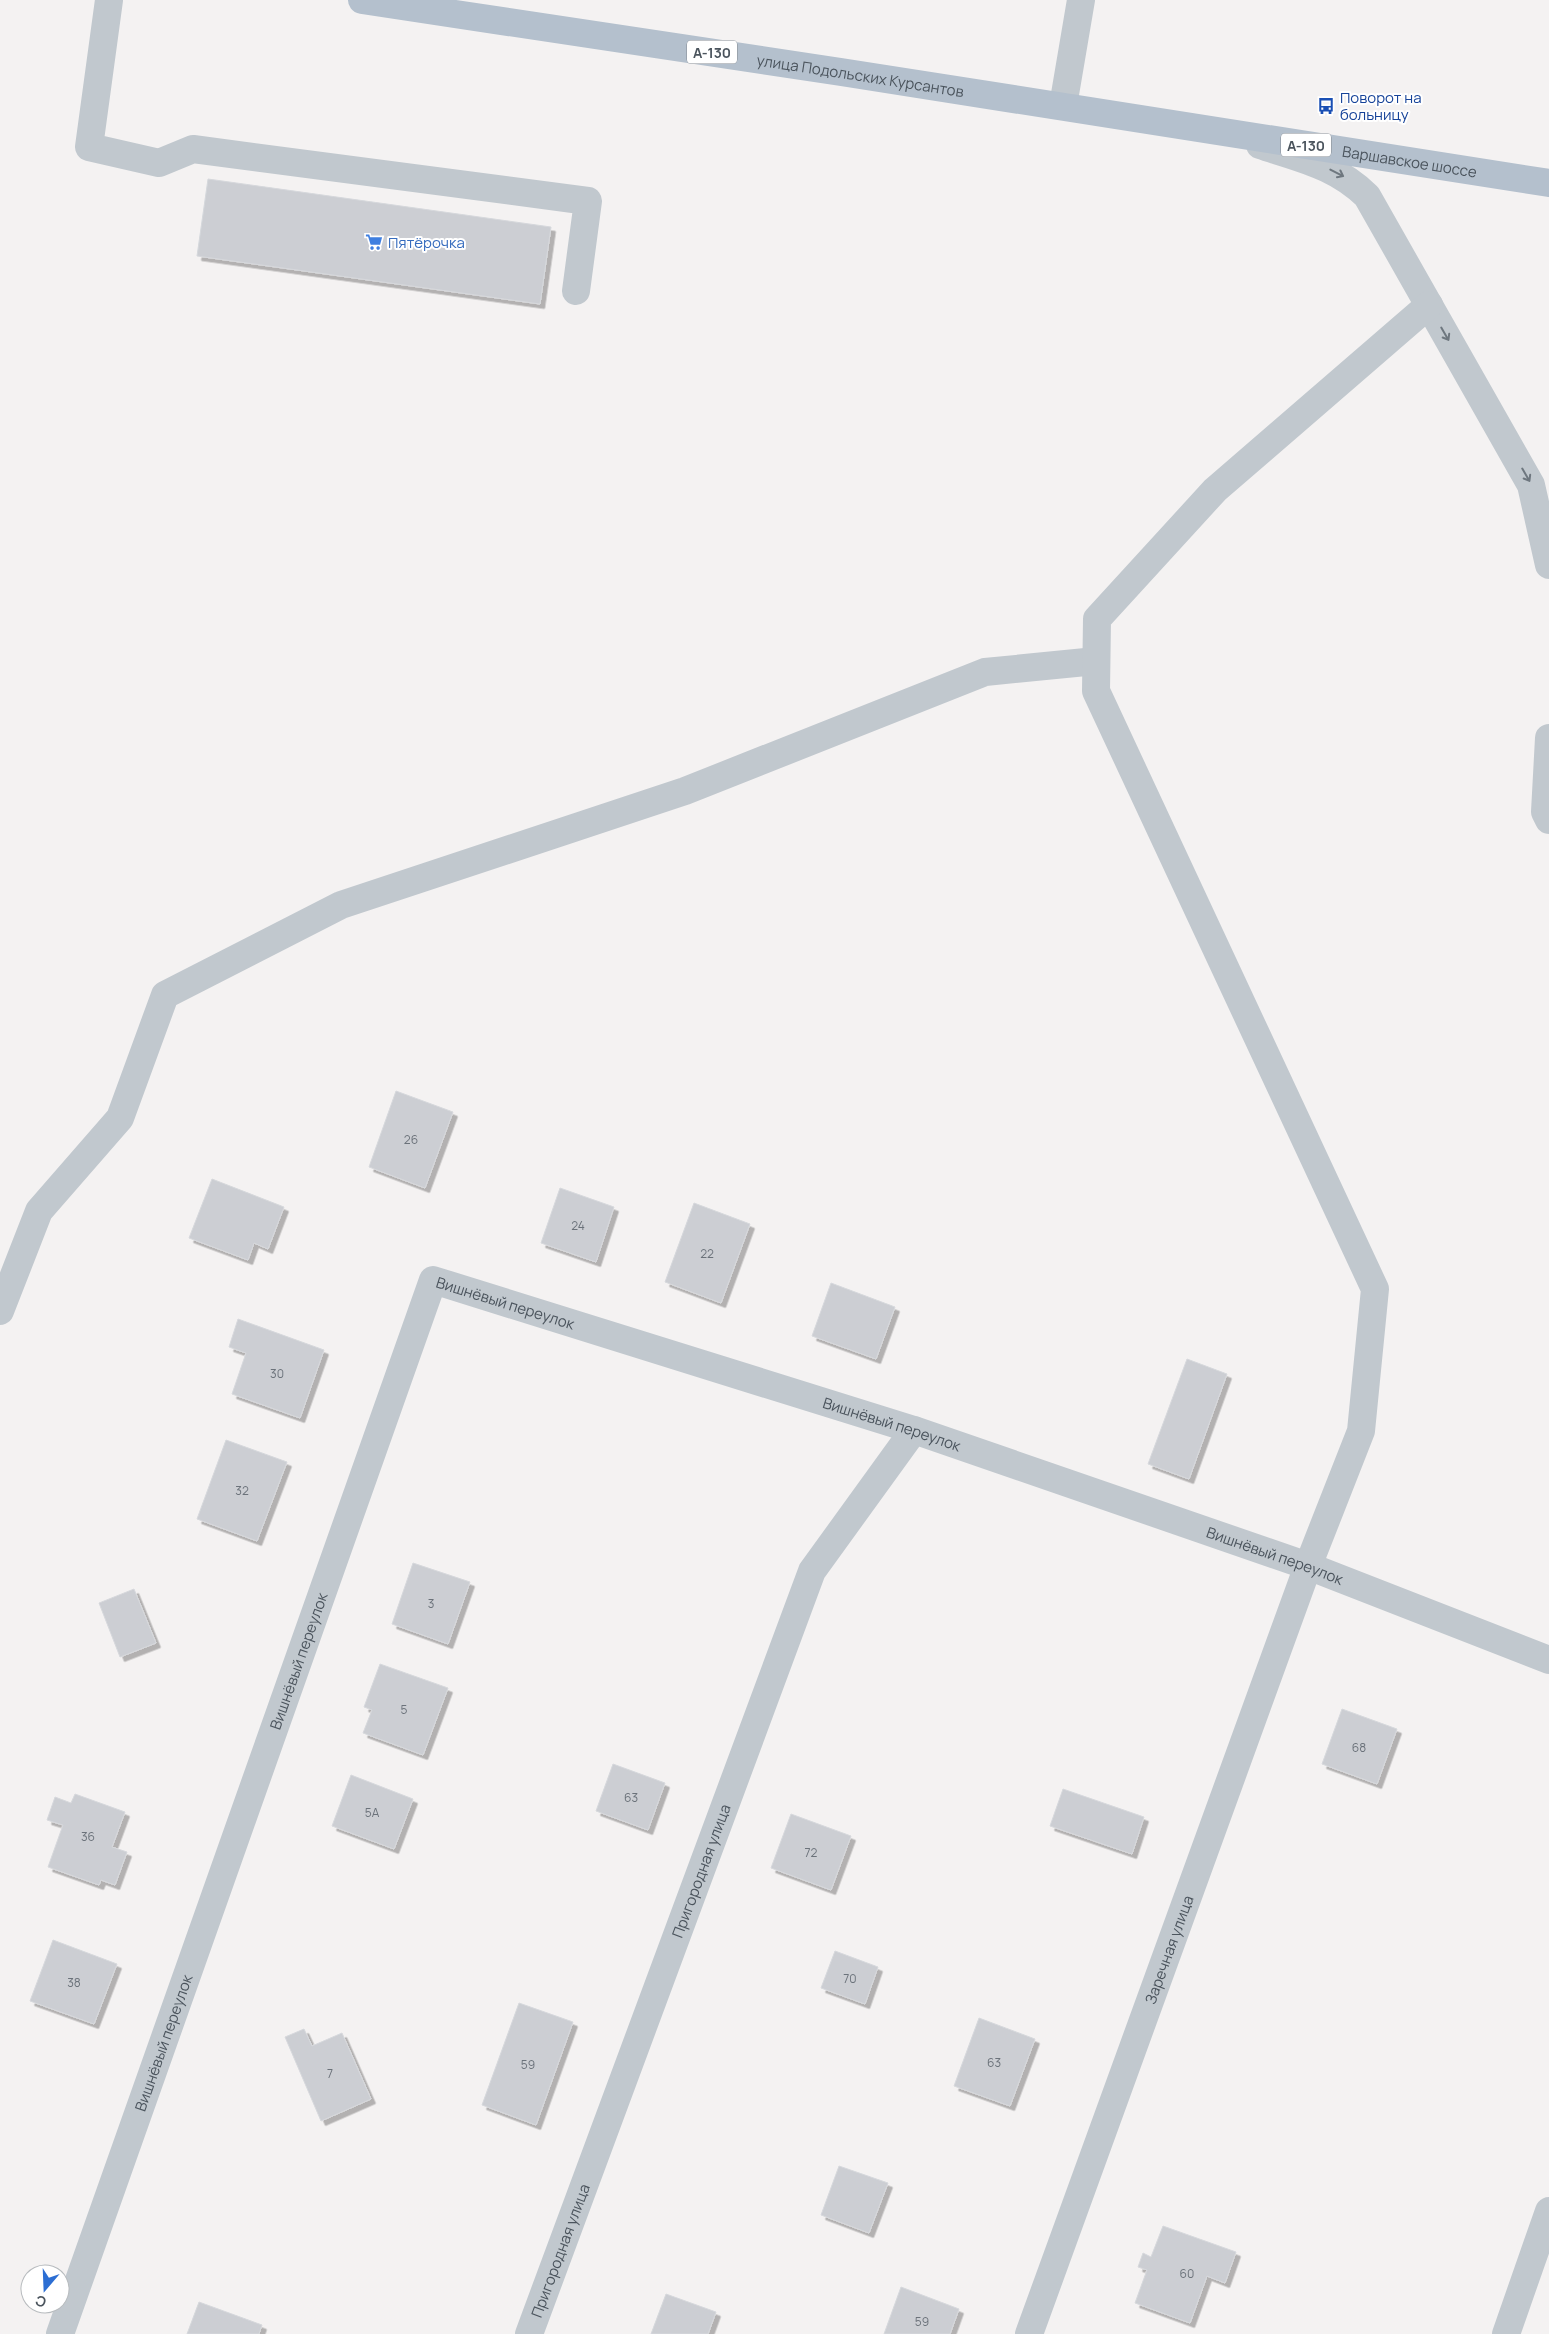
<svg xmlns="http://www.w3.org/2000/svg" width="1549" height="2334" font-family="Manrope,sans-serif">
<defs>
<filter id="shadow"><feDropShadow dx="4.5" dy="4.5" stdDeviation="0" flood-color="#0004"/></filter>
</defs>
<rect width="100%" height="100%" fill="#f4f2f2"/>
<!-- building -->
<path fill="#ccced3" stroke="#d6d8dc" filter="url(#shadow)" d="M208,179l343,48 -11,77 -343,-48z
M396,1091l57,21 -28,76 -56,-21z
M212,1179l72,28 -16,42 -14,-6 -6,17 -59,-22z
M560,1188l54,19 -18,55 -55,-19z
M694,1203l56,21 -29,79 -56,-21z
M831,1283l64,24 -19,52 -64,-23z
M238,1319l86,31 -24,68 -68,-24 14,-41 -17,-6z
M1187,1359l40,15 -38,105 -41,-15z
M226,1440l61,22 -30,79 -60,-22z
M413,1563l57,19 -22,62 -56,-20z
M134,1589l22,54 -36,14 -21,-54z
M380,1664l68,24 -25,67 -60,-22 9,-23 -8,-3z
M1342,1709l55,20 -20,55 -55,-20z
M613,1764l52,19 -17,47 -52,-19z
M351,1775l62,24 -19,50 -62,-23z
M1063,1789l81,28 -12,37 -82,-28z
M75,1794l50,18 -13,35 15,5 -12,33 -14,-5 -2,5 -51,-18 15,-42 -16,-5 8,-23 16,6z
M791,1814l60,22 -20,54 -60,-22z
M53,1940l64,24 -23,60 -64,-23z
M835,1951l43,16 -13,37 -44,-16z
M519,2003l54,19 -37,103 -54,-20z
M979,2018l56,21 -25,67 -56,-20z
M304,2029l8,17 30,-13 29,66 -50,22 -36,-84z
M839,2166l49,17 -19,50 -48,-18z
M1163,2226l73,26 -11,31 -18,-7 -17,47 -55,-20 12,-33 -9,-3 5,-14 8,4z
M901,2287l58,22 -9,25h-66z
M666,2294l50,18 -8,22h-57z
M199,2302l63,23 -3,9h-72z"/>
<g fill="none" stroke-linecap="round" stroke-linejoin="round">
<!-- minor -->
<g stroke="#c1c8ce" stroke-width="28">
<path d="M109,0l-20,147 70,16 34,-14 395,52 -12,90"/>
<path d="M1063,106l18,-106"/>
<path d="M1260,145c41,14 75,20 107,51l164,289 18,80"/>
<path d="M1549,738l-4,74 4,8"/>
<path d="M0,1311l39,-100 81,-93 45,-123 176,-90 344,-114 300,-119 111,-11"/>
<path id="s1" d="M60,2334l373,-1054 481,150 394,136 241,94"/>
<path id="s2" d="M529,2334l283,-763 102,-141"/>
<path id="s3" d="M1029,2334l279,-768 53,-135 14,-142 -279,-598 1,-72 118,-129 214,-185"/>
<path d="M1506,2334l43,-123"/>
</g>
<!-- major -->
<path stroke="#b4c0cd" stroke-width="28" id="s4" d="M362,0l479,72 708,111"/>
</g>
<!-- one-way arrows -->
<defs><path id="oneway-shaft" d="M-6 0H5M1.5-3L5.5 0L1.5 3" fill="none" stroke-width="1.6" stroke-linecap="round" stroke-linejoin="round" transform="scale(1.25)"/></defs>
<g stroke="#6e777f">
<use href="#oneway-shaft" transform="translate(1337 173) rotate(27)"/>
<use href="#oneway-shaft" transform="translate(1445 334) rotate(60)"/>
<use href="#oneway-shaft" transform="translate(1526 475) rotate(60)"/>
</g>
<!-- icons -->
<defs>
<g id="bus-bare" transform="scale(1.35)"><path d="M-5-6H5V4H4V6H2V4H-2V6H-4V4H-5ZM-3.5-4V0h7V-4ZM-3.5 1.2v1.5H-2V1.2ZM2 1.2v1.5H3.5V1.2Z" fill="#1a4fb4" stroke="#fff" stroke-width="2.5" paint-order="stroke"/></g>
<g id="supermarket-bare" transform="scale(1.35)"><path d="M-6-5.5h2.5l.6 2H6L4.5 2H-2.5L-4.4-4H-6ZM-1.5 3.2a1.3 1.3 0 1 0 .1 0ZM3 3.2a1.3 1.3 0 1 0 .1 0Z" fill="#3f7fe0" stroke="#fff" stroke-width="2.5" paint-order="stroke"/></g>
</defs>
<g fill-rule="evenodd">
<use href="#bus-bare" x="1326" y="106"/>
<use href="#supermarket-bare" x="374" y="242"/>
</g>
<g text-anchor="middle" dominant-baseline="central" stroke-width="4" stroke-linejoin="round" paint-order="stroke">
<!-- number labels -->
<g font-size="12" fill="#6b727a">
<text x="411" y="1139">26</text>
<text x="578" y="1225">24</text>
<text x="707" y="1253">22</text>
<text x="277" y="1373">30</text>
<text x="242" y="1490">32</text>
<text x="431" y="1603">3</text>
<text x="404" y="1709">5</text>
<text x="1359" y="1747">68</text>
<text x="631" y="1797">63</text>
<text x="372" y="1812">5А</text>
<text x="88" y="1836">36</text>
<text x="811" y="1852">72</text>
<text x="850" y="1978">70</text>
<text x="74" y="1982">38</text>
<text x="994" y="2062">63</text>
<text x="528" y="2064">59</text>
<text x="330" y="2073">7</text>
<text x="1187" y="2273">60</text>
<text x="922" y="2321">59</text>
</g>
<!-- shield labels -->
<g fill="#fff" stroke="#81878e" stroke-width="1">
<rect x="687" y="40.5" width="50" height="23" rx="4"/>
<rect x="1281" y="133.5" width="50" height="23" rx="4"/>
</g>
<g font-size="14" font-weight="bold" fill="#4b545d">
<text x="712" y="52">А-130</text>
<text x="1306" y="145">А-130</text>
</g>
<!-- street labels -->
<g font-size="15" fill="#4b545d" stroke="#fff">
<text stroke="none"><textPath href="#s4" startOffset="504">улица Подольских Курсантов</textPath></text>
<text stroke="none"><textPath href="#s4" startOffset="1060">Варшавское шоссе</textPath></text>
<text stroke="none"><textPath href="#s1" startOffset="1194">Вишнёвый переулок</textPath></text>
<text stroke="none"><textPath href="#s1" startOffset="1599">Вишнёвый переулок</textPath></text>
<text stroke="none"><textPath href="#s1" startOffset="2004">Вишнёвый переулок</textPath></text>
<text stroke="none"><textPath href="#s1" startOffset="714">Вишнёвый переулок</textPath></text>
<text stroke="none"><textPath href="#s2" startOffset="494">Пригородная улица</textPath></text>
<text stroke="none"><textPath href="#s3" startOffset="409">Заречная улица</textPath></text>
<text stroke="none"><textPath href="#s1" startOffset="309">Вишнёвый переулок</textPath></text>
<text stroke="none"><textPath href="#s2" startOffset="89">Пригородная улица</textPath></text>
</g>
<!-- transit labels -->
<g font-size="15" fill="#164399" stroke="#fff" text-anchor="start">
<text x="1340" y="97">Поворот на<tspan x="1340" dy="17">больницу</tspan></text>
</g>
<!-- shop labels -->
<g font-size="15" fill="#366cbe" stroke="#fff" text-anchor="start">
<text x="388" y="242">Пятёрочка</text>
</g>
</g>
<!-- north arrow -->
<g transform="translate(45 2289) rotate(199)"><circle r="24" fill="#ffffff" stroke="#b7bbbe"/>
<path d="M0-4L9 19L0 12L-9 19Z" fill="#2c6ed3"/>
<text y="-8" font-size="14" font-weight="bold" text-anchor="middle" fill="#4b545d">С</text>
</g>
</svg>
